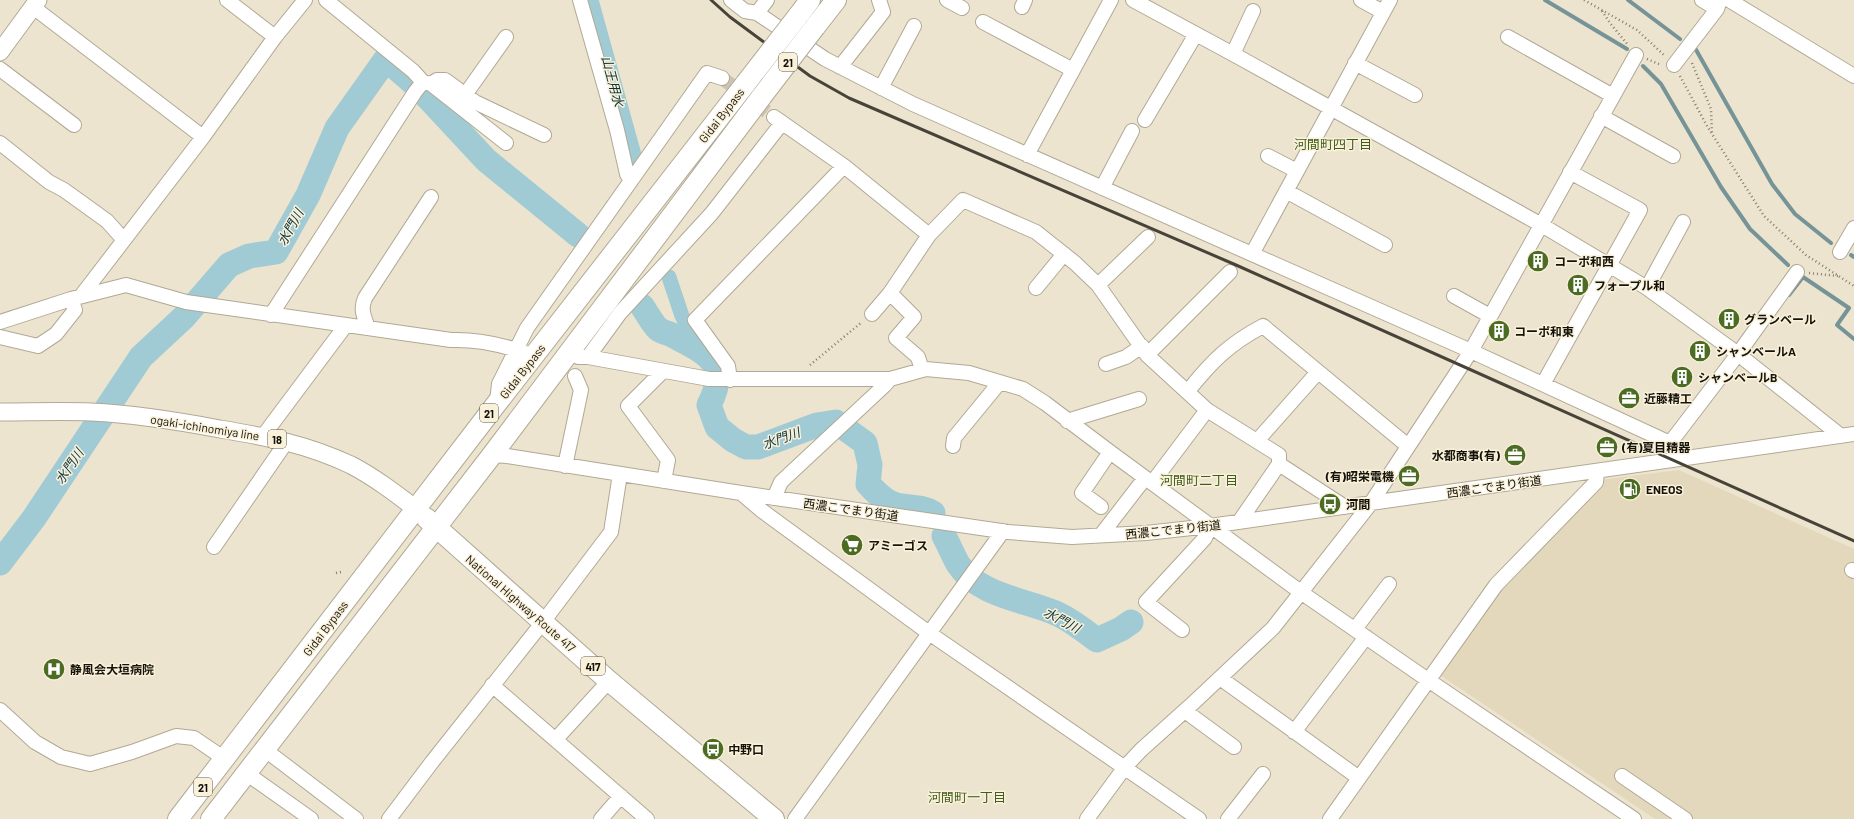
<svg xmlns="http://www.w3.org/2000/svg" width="1854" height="819" font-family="Barlow,'Noto Sans JP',sans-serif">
<rect width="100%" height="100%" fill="#ece4ce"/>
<!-- built -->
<path fill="#e4d8bc" d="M1679,470l175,79v270h-199l-218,-146 80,-106 83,-87z"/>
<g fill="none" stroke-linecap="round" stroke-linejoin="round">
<!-- stream -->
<path stroke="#769497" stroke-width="4" d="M1545,0l82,49
M1628,0l52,39
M1695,48l77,136 23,30 36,29
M1643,66l18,18 60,103 29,42 38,36
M1851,255l3,2
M1789,295l14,-18 46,31 -12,17 17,14"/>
<!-- canal -->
<path stroke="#a0cbd4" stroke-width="15" d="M591,0l45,162
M669,277l13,39 19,35"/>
<!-- river -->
<path stroke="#a0cbd4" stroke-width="25" d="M642,306c5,7 10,17 16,23 4,3 10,4 14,6 34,18 59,27 37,70l8,22 16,13 13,7h12l59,-22 19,-3 29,21 5,22 -2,19c8,8 16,18 28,21 12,3 26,1 37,8
M944,536c5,9 9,19 14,28 20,31 63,35 95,48 16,6 30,18 44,28l24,-11 10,-7
M0,563l34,-45 107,-161 43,-40 45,-52 20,-9 27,-4 32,-57 29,-67 49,-69 32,28 68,73 92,75"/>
<!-- minor-tunnel -->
<path stroke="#ccc4b1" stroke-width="14" stroke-dasharray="14 7" stroke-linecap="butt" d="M722,78l52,39"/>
<!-- minor casing -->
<g stroke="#b1a995" stroke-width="16">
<path id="minor" d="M227,0l48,37
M580,0l37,130 10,44 4,7
M731,0l14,11 12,2 10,-13
M947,0l15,8
M1133,0l100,54 307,170 107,64 91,66 103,82
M1361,0l22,12
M1702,0l15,9
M1729,0l125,76
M33,7l170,130
M1022,7l3,-7
M757,13l68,46 88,45 558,247 199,92 68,-89 59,-82
M983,22l90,48
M1508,37l105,59
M1233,54l20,-43
M1355,63l60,32
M1674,65l43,-56 3,-9
M840,67l43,-55 -4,-12
M0,69l74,56
M423,82l8,2 6,-4h8l30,22 69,33
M431,84l75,59
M881,88l33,-62
M465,95l41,-58
M1601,116l72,40
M774,117l70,49 85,69 -39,58 24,24 -18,21 22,19 4,13
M1145,120l51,-86
M0,143l49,39 15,8 43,31 17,19
M1027,155l84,-155
M1268,156l29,15
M1102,188l30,-57
M1286,191l99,54
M929,235l34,-35 73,32 39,31 23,22 49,70 60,55 -55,73
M1840,252l14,-24
M1252,254l138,-254
M1098,285l50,-48
M1036,288l28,-34
M1647,288l36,-66
M81,296l122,-159 72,-100 30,-37
M1454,296l36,20
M872,314l18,-21
M271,315l144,-223 8,-10 -10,-11 -87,-71
M0,322l71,-23 55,-14 60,17 21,3 244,35c28,-1 57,6 83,16
M368,328c-4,-12 -8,-18 -3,-30l66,-101
M0,337l38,9 18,-12 19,-24 -4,-11
M570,351l8,6h10l121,22h181l36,-10 43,4 54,16 22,14 65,49 192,141 126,87 206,139
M1147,355l83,-83
M588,357l32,-44 92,-100 70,-90
M1106,364l20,-7 16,-11
M663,371l-35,35 40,54 -4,21
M730,380l-2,-14 -33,-46 149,-154
M1543,384l97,-174 -70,-38
M1188,391c24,-30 41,-47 75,-65l145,120
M497,402l2,-18 28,-56 180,-255 15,5
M1207,410l72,45v9l66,43
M1067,421l72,-22
M263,436l83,-111
M1257,441l61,-69
M953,446l1,-8 46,-56
M492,455l15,1 234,37 267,39 64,5 74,-4 64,-7 644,-92
M565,466l16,-76 -6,-14
M741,493l20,17 168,123 270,186
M774,498l7,-16 104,-97 5,-6
M1101,507l-19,-14 28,-41
M1239,522l40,-58
M1101,535l44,-57
M214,547l73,-106
M1852,570l2,1
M1355,629l34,-45
M1182,630l-36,-28 59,-64 5,-12
M1220,678l139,100
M492,685l155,134
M0,710l35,32 26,15 29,7 42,-12 44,-16 18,2 31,21
M1185,711l49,36
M1294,732l72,-95
M556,739l53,-58
M264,749l92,70
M246,773l65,46
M1622,776l63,43
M389,819l43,-57 111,-140 68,-90 9,-58
M601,819l20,-23
M795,819l208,-288
M1087,819l38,-52 16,-17 49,-44 83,-78 98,-125 100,-152 165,-296
M1228,819l35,-45
M1330,819l166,-234 100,-103 1,-10"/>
</g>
<!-- major casing -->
<g stroke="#b1a995" stroke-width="19">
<path id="major" d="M0,52l38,-52
M0,412c30,0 61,-1 91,0 43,2 87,9 129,17 48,8 86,15 131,36 23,12 44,28 65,44"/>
</g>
<!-- highway casing -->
<g stroke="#b1a995" stroke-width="22">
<path id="highway" d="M798,16l12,-16
M815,27l21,-27
M426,518l183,163 165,138
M178,819l319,-416 249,-320
M211,819l281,-364 270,-359"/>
</g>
<!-- path -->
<path stroke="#847e6f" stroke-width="2.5" stroke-dasharray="1 3" stroke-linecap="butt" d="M1584,0l53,30 27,25
M1602,11l8,12 18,22
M1647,59l14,6
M1692,63l19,46 1,25
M1680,76l27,50 57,90 42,39 48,31
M1809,273l29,3
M810,365l52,-43
M336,573l5,-1"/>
<!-- minor -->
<use href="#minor" stroke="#fff" stroke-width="14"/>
<!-- major -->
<use href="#major" stroke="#fff" stroke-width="17"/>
<!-- highway -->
<use href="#highway" stroke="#fff" stroke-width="20"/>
<!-- rail -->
<path stroke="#484338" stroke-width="3" d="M711,0l19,17 80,59 39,22 387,167 618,276"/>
<!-- highway-bridge casing -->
<g stroke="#b1a995" stroke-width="22" stroke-linecap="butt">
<path id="highway-bridge" d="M746,83l52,-67
M762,96l53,-69"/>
</g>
<!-- highway-bridge -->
<use href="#highway-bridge" stroke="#fff" stroke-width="20"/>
</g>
<!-- icons -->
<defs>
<g id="building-disc" transform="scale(1.15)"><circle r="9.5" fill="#4c6c23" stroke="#faf1db"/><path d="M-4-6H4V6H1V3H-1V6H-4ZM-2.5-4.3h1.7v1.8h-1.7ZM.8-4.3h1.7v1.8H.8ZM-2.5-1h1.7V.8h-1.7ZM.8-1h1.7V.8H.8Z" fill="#fff"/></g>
<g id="office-disc" transform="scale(1.15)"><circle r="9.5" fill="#4c6c23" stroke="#faf1db"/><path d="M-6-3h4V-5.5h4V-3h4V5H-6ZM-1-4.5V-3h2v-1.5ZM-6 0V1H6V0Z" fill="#fff"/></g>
<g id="fuel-disc" transform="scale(1.15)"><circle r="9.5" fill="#4c6c23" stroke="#faf1db"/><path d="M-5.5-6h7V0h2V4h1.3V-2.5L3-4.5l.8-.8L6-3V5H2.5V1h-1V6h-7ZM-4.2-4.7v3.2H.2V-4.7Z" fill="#fff"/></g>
<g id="bus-disc" transform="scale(1.15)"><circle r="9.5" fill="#4c6c23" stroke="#faf1db"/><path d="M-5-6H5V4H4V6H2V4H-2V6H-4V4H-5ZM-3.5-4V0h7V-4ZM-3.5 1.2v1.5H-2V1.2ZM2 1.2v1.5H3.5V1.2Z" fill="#fff"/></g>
<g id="supermarket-disc" transform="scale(1.15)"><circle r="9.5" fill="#4c6c23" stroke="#faf1db"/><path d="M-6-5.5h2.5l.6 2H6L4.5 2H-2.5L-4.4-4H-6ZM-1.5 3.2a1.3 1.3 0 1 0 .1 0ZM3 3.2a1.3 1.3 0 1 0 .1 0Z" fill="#fff"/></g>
<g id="hospital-disc" transform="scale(1.15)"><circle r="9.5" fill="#4c6c23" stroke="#faf1db"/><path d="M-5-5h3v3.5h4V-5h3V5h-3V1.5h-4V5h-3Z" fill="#fff"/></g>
</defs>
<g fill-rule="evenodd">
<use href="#building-disc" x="1538" y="261"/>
<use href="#building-disc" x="1578" y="285"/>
<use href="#building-disc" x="1729" y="319"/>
<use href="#building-disc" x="1499" y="331"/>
<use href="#building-disc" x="1700" y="351"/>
<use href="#building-disc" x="1682" y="377"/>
<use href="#office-disc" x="1629" y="398"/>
<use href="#office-disc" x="1607" y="447"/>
<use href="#office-disc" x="1515" y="455"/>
<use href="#office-disc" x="1409" y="476"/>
<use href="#fuel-disc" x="1630" y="489"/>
<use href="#bus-disc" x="1330" y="504"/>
<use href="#supermarket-disc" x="852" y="545"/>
<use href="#hospital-disc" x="54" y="669"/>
<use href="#bus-disc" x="713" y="749"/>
</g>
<g text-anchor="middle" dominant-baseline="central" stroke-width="3" stroke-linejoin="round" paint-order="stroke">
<!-- shield labels -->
<g fill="#faf1db" stroke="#5a5549" stroke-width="1">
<rect x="779" y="53" width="18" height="18" rx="3"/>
<rect x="480" y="404" width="18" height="18" rx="3"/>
<rect x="268" y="430" width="18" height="18" rx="3"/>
<rect x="581" y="657" width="24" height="18" rx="3"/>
<rect x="194" y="778" width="18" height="18" rx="3"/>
</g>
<g font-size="11" font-weight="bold" fill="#15120a">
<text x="788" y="62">21</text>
<text x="489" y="413">21</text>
<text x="277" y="439">18</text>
<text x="593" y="666">417</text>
<text x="203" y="787">21</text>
</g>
<!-- street labels -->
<g font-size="12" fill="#15120a" stroke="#faf1db">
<text transform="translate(721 115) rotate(-52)">Gidai Bypass</text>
<text transform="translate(522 371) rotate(-52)">Gidai Bypass</text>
<text transform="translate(205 427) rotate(9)">ogaki-ichinomiya line</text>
<text transform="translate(1494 486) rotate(-8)">西濃こでまり街道</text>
<text transform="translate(851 509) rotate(8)">西濃こでまり街道</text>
<text transform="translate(1173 529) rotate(-6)">西濃こでまり街道</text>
<text transform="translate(521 603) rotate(41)">National Highway Route 417</text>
<text transform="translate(325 628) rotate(-53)">Gidai Bypass</text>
</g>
<!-- poi labels -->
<g font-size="12" font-weight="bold" fill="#15120a" stroke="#faf1db" text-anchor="start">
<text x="1554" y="261">コーポ和西</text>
<text x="1594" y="285">フォープル和</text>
<text x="1744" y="319">グランベール</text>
<text x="1514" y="331">コーポ和東</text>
<text x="1716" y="351">シャンベールA</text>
<text x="1698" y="377">シャンベールB</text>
<text x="1644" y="398">近藤精工</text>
<text x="1622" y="447">(有)夏目精器</text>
<text x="1500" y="455" text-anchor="end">水都商事(有)</text>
<text x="1394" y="476" text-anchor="end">(有)昭栄電機</text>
<text x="1646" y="489">ENEOS</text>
<text x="1346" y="504">河間</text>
<text x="868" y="545">アミーゴス</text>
<text x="70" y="669">静風会大垣病院</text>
<text x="728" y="749">中野口</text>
</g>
<!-- water labels -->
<g font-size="13" font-style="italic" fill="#0a343b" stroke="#faf1db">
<text transform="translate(613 81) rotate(75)">山王用水</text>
<text transform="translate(290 227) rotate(-61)">水門川</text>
<text transform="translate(781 438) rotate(-20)">水門川</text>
<text transform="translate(69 466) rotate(-56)">水門川</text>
<text transform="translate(1062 620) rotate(28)">水門川</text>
</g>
<!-- neighbourhood labels -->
<g font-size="13" fill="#415f1c" stroke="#faf1db">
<text x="1333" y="144">河間町四丁目</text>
<text x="1199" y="480">河間町二丁目</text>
<text x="967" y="797">河間町一丁目</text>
</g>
</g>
</svg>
